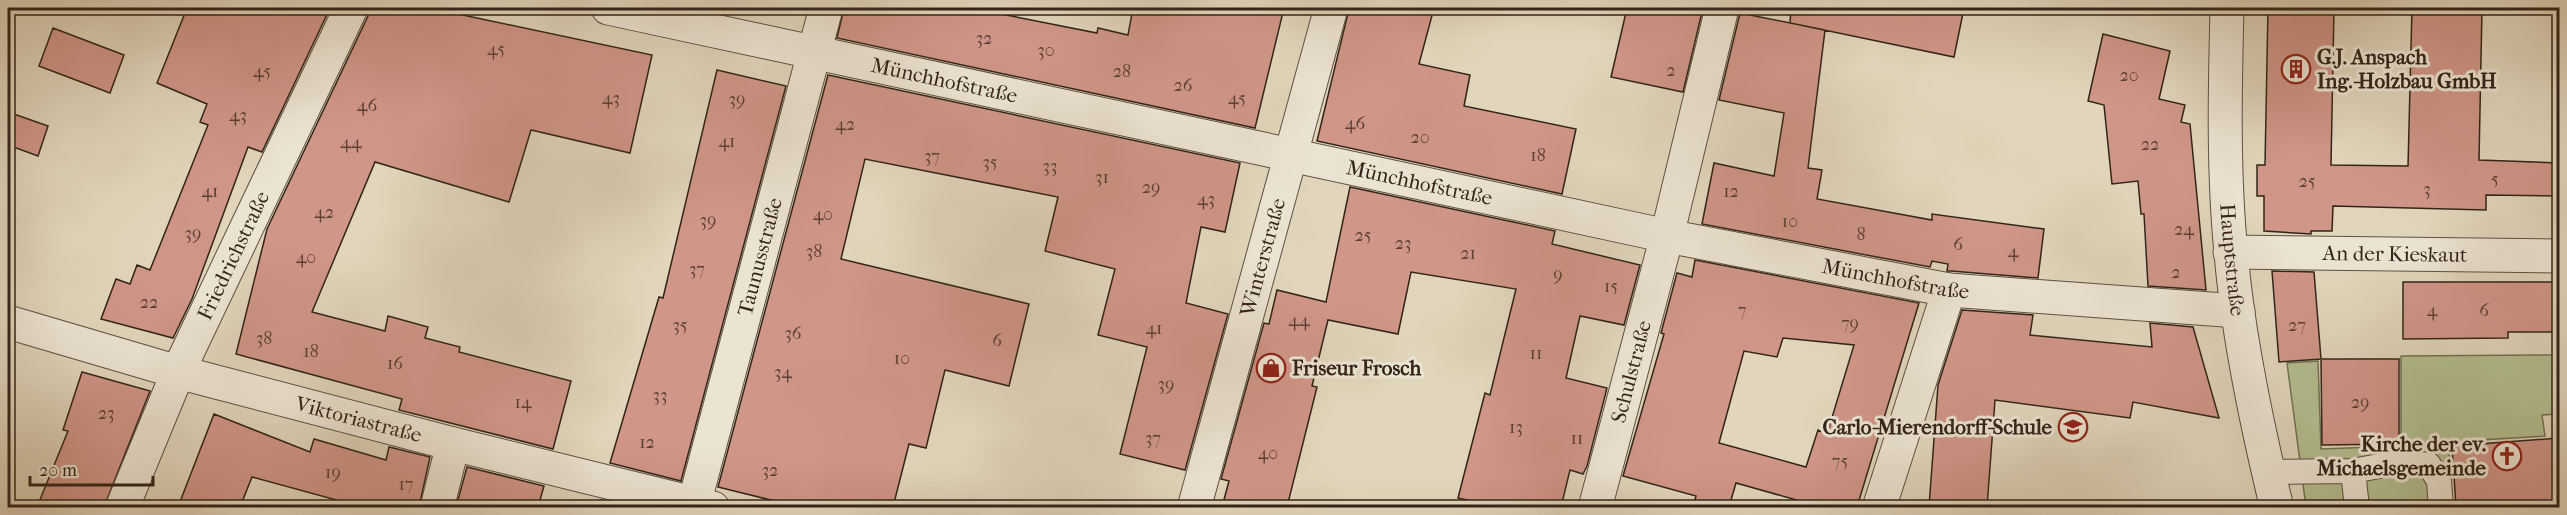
<svg xmlns="http://www.w3.org/2000/svg" width="2567" height="515" font-family="'IM FELL French Canon',serif">
<rect width="100%" height="100%" fill="#e1d6bc"/>
<filter id="stains"><feTurbulence type="fractalNoise" baseFrequency=".00333" numOctaves="4"/><feColorMatrix values="0 0 0 0 .2 0 0 0 0 .09 0 0 0 0 .02 0 0 0 .5 -.17"/></filter>
<radialGradient id="worn" r=".72"><stop offset=".6" stop-color="#630" stop-opacity="0"/><stop offset="1" stop-color="#630" stop-opacity=".3"/></radialGradient>
<!-- green -->
<path fill="#b3be90" stroke="#727154" stroke-width="1.5" d="M2559,355v59l-17,1 3,21 -97,6 5,65h-147l-19,-144 31,-2 3,88 80,-3v-90z"/>
<!-- building -->
<path fill="#d09688" stroke="#322419" stroke-width="1.5" fill-rule="evenodd" d="M187,8h143l-68,144 -14,-5 -56,152 -19,39 -72,-19 15,-40 14,5 7,-19 13,5 58,-145 -8,-3 7,-18 -50,-21z
M370,8h60l222,47 -22,98 -99,-23 -22,72 -134,-40 -63,150 73,19 3,-15 40,11 -3,11 35,9 -1,5 112,29 -18,68 -154,-39 3,-11 -166,-45 31,-125 101,-213z
M844,8h127l126,25 1,-5 30,7 5,-27h151l-29,120 -418,-90z
M1627,8h76l-20,84 -72,-15z
M1791,8h173l-10,49 -164,-34z
M2268,8h66l-3,157 77,1 4,-158h70l-3,152 80,3v33l-73,-1v15l-153,-4 -1,25h-21v3l-47,-3v-35h-7v-31h8z
M1349,9l85,-1 -15,56 51,11 -6,31 112,23 -14,65 -245,-53z
M1740,13l85,17 -17,138 14,2 -5,29 115,21v-6l112,15 -6,49 -87,-7h-4l1,-7 -16,-3 -2,6 -228,-43 12,-61 60,13 10,-63 -65,-13z
M53,28l71,27 -14,38 -71,-27z
M2103,34l67,17 -11,48 26,6 -4,17 9,2 16,166 -58,-4 -4,-72h-3l-3,-33 -26,3 -8,-79 -16,-4z
M717,70l69,16 -105,395 -71,-18 49,-166 4,1z
M828,75l412,88 -15,69 -24,-5 -15,76 42,11 -43,156 -65,-16 27,-107 -49,-12 17,-66 -70,-18 13,-54 -193,-38 -24,100 188,45 -20,82 -64,-16 -19,78 -17,-4 -16,63h-94l-81,-20z
M8,112l40,14 -10,30 -30,-11z
M1350,187l205,44 -3,13 88,21 -16,60 -44,-9 -14,62 41,10 -20,78 -4,8 -13,-4 -9,37h-63l-40,-9 27,-105 5,2 26,-106 -105,-17 -13,62 -70,-14 -16,66 5,1 -30,120h-65l7,-26 -8,-2 43,-156 5,1 8,-34 49,12z
M1695,260l224,43 -62,204h-59l2,-6 -64,-18 -7,24h-36l3,-11 -73,-20 41,-142 -3,-1 16,-60 15,4zM1783,338l71,7 -27,89 -9,-4 -12,37 -87,-24 25,-92 33,6z
M2272,271l42,1 7,87 -42,3z
M2403,282h156v50h-51v6l-105,1z
M1962,310l71,5 -3,20 122,12 -2,-24 43,4 26,91 -86,-16 -3,16 -135,-18 -8,107h-58l9,-122z
M2321,359h78v85l-77,1z
M82,372l68,19 -46,116h-67l31,-76 -5,-1z
M214,414l96,38 4,-13 72,21 3,-13 41,10 -11,50h-57l-110,-30 -12,30h-62z
M2559,438v69h-103l-4,-61z
M467,467l77,19 -6,21h-82z
M600,500l33,7h-35z"/>
<g fill="none" stroke-linecap="round" stroke-linejoin="round">
<!-- service casing -->
<g stroke="#5e5042" stroke-width="26">
<path id="service" d="M2353,471l4,37
M2269,472l84,-1 47,-9 29,3 10,16 2,27"/>
</g>
<!-- minor casing -->
<g stroke="#5e5042" stroke-width="35">
<g id="minor">
<path id="s1" d="M2230,252l330,4"/>
<path id="s2" d="M8,322l170,50 275,72 260,64"/>
<path id="s3" d="M122,508l56,-136 173,-364"/>
<path d="M437,508l16,-64"/>
<path id="s4" d="M693,508l133,-500"/>
<path id="s5" d="M1194,508l137,-500"/>
<path id="s6" d="M1595,508l72,-272 55,-228"/>
<path d="M1879,508l70,-218"/>
</g>
</g>
<!-- tertiary casing -->
<g stroke="#5e5042" stroke-width="35">
<g id="tertiary">
<path id="s7" d="M608,8l1059,228 282,54 289,21"/>
<path id="s8" d="M2227,8c-2,81 -4,164 4,245 7,84 26,173 46,255"/>
</g>
</g>
<!-- service -->
<use href="#service" stroke="#ece4d3" stroke-width="24"/>
<!-- minor -->
<use href="#minor" stroke="#ece4d3" stroke-width="33"/>
<!-- tertiary -->
<use href="#tertiary" stroke="#ece4d3" stroke-width="33"/>
</g>
<!-- icons -->
<defs>
<g id="building-ring" transform="scale(1.5)"><circle r="9.5" fill="#ece4d3" stroke="#8f2418" stroke-width="1.5"/><path d="M-4-6H4V6H1V3H-1V6H-4ZM-2.5-4.3h1.7v1.8h-1.7ZM.8-4.3h1.7v1.8H.8ZM-2.5-1h1.7V.8h-1.7ZM.8-1h1.7V.8H.8Z" fill="#8f2418"/></g>
<g id="shop-ring" transform="scale(1.5)"><circle r="9.5" fill="#ece4d3" stroke="#8f2418" stroke-width="1.5"/><path d="M-5-2.5h2.3a2.7 3.5 0 0 1 5.4 0H5L5.5 6h-11ZM-1.5-2.5h3a1.5 2.3 0 0 0-3 0Z" fill="#8f2418"/></g>
<g id="school-ring" transform="scale(1.5)"><circle r="9.5" fill="#ece4d3" stroke="#8f2418" stroke-width="1.5"/><path d="M0-5L7-2L0 1L-7-2ZM-4 1L0 2.5L4 1V4Q0 6-4 4Z" fill="#8f2418"/></g>
<g id="church-ring" transform="scale(1.5)"><circle r="9.5" fill="#ece4d3" stroke="#8f2418" stroke-width="1.5"/><path d="M-1.2-6h2.4v3.5h3.3v2.4h-3.3V6h-2.4V-.1h-3.3v-2.4h3.3Z" fill="#8f2418"/></g>
</defs>
<g fill-rule="evenodd">
<use href="#building-ring" x="2296" y="69"/>
<use href="#shop-ring" x="1271" y="368"/>
<use href="#school-ring" x="2073" y="427"/>
<use href="#church-ring" x="2507" y="456"/>
</g>
<g text-anchor="middle" dominant-baseline="central" stroke-width="6" stroke-linejoin="round" paint-order="stroke">
<!-- number labels -->
<g font-size="18" fill="#5a4035">
<text x="984" y="38">32</text>
<text x="496" y="49">45</text>
<text x="1046" y="50">30</text>
<text x="1671" y="70">2</text>
<text x="262" y="71">45</text>
<text x="1122" y="71">28</text>
<text x="2129" y="75">20</text>
<text x="1183" y="85">26</text>
<text x="611" y="98">43</text>
<text x="1237" y="98">45</text>
<text x="737" y="99">39</text>
<text x="367" y="105">46</text>
<text x="238" y="115">43</text>
<text x="1355" y="123">46</text>
<text x="845" y="124">42</text>
<text x="1420" y="137">20</text>
<text x="727" y="141">41</text>
<text x="351" y="142">44</text>
<text x="2150" y="144">22</text>
<text x="1538" y="155">18</text>
<text x="932" y="156">37</text>
<text x="990" y="162">35</text>
<text x="1050" y="166">33</text>
<text x="1102" y="177">31</text>
<text x="2495" y="179">5</text>
<text x="2307" y="181">25</text>
<text x="1151" y="187">29</text>
<text x="2427" y="189">3</text>
<text x="210" y="191">41</text>
<text x="1731" y="191">12</text>
<text x="1206" y="199">43</text>
<text x="324" y="212">42</text>
<text x="823" y="214">40</text>
<text x="708" y="220">39</text>
<text x="1790" y="221">10</text>
<text x="2184" y="229">24</text>
<text x="193" y="233">39</text>
<text x="1861" y="234">8</text>
<text x="1363" y="235">25</text>
<text x="1403" y="243">23</text>
<text x="1958" y="244">6</text>
<text x="814" y="251">38</text>
<text x="2013" y="251">4</text>
<text x="1468" y="253">21</text>
<text x="306" y="257">40</text>
<text x="697" y="269">37</text>
<text x="2176" y="272">2</text>
<text x="1558" y="274">9</text>
<text x="1611" y="286">15</text>
<text x="149" y="302">22</text>
<text x="1742" y="310">7</text>
<text x="2432" y="310">4</text>
<text x="2484" y="310">6</text>
<text x="1299" y="320">44</text>
<text x="1850" y="323">79</text>
<text x="680" y="325">35</text>
<text x="2297" y="325">27</text>
<text x="1154" y="328">41</text>
<text x="793" y="333">36</text>
<text x="264" y="338">38</text>
<text x="997" y="340">6</text>
<text x="311" y="351">18</text>
<text x="1536" y="353">11</text>
<text x="902" y="358">10</text>
<text x="395" y="363">16</text>
<text x="783" y="372">34</text>
<text x="1166" y="384">39</text>
<text x="660" y="395">33</text>
<text x="523" y="402">14</text>
<text x="2360" y="402">29</text>
<text x="106" y="413">23</text>
<text x="1516" y="427">13</text>
<text x="1153" y="438">37</text>
<text x="1577" y="438">11</text>
<text x="647" y="442">12</text>
<text x="1268" y="453">40</text>
<text x="1840" y="461">75</text>
<text x="770" y="470">32</text>
<text x="333" y="472">19</text>
<text x="406" y="484">17</text>
</g>
<!-- poi labels -->
<g font-size="21" font-weight="bold" fill="#322419" stroke="#ece4d3" text-anchor="start">
<text x="2317" y="57">G.J. Anspach<tspan x="2317" dy="24">Ing.-Holzbau GmbH</tspan></text>
<text x="1292" y="368">Friseur Frosch</text>
<text x="2052" y="427" text-anchor="end">Carlo-Mierendorff-Schule</text>
<text x="2486" y="444" text-anchor="end">Kirche der ev.<tspan x="2486" dy="24">Michaelsgemeinde</tspan></text>
</g>
<!-- street labels -->
<g font-size="21" fill="#322419" stroke="#ece4d3">
<text stroke="none"><textPath href="#s7" startOffset="344">Münchhofstraße</textPath></text>
<text stroke="none"><textPath href="#s7" startOffset="830">Münchhofstraße</textPath></text>
<text stroke="none"><textPath href="#s1" startOffset="165">An der Kieskaut</textPath></text>
<text stroke="none"><textPath href="#s3" startOffset="276">Friedrichstraße</textPath></text>
<text stroke="none"><textPath href="#s4" startOffset="260">Taunusstraße</textPath></text>
<text stroke="none"><textPath href="#s5" startOffset="260">Winterstraße</textPath></text>
<text stroke="none"><textPath href="#s8" startOffset="252">Hauptstraße</textPath></text>
<text stroke="none"><textPath href="#s7" startOffset="1316">Münchhofstraße</textPath></text>
<text stroke="none"><textPath href="#s6" startOffset="141">Schulstraße</textPath></text>
<text stroke="none"><textPath href="#s2" startOffset="364">Viktoriastraße</textPath></text>
</g>
</g>
<!-- margin -->
<rect width="2567" height="515" fill="none" stroke="#e1d6bc" stroke-width="30"/>
<rect x="9" y="9" width="2549" height="497" fill="none" stroke="#322419" stroke-width="3"/>
<rect x="15" y="15" width="2537" height="485" fill="none" stroke="#322419" stroke-width="1.5"/>
<!-- scale -->
<path d="M30 476v9h123v-9" fill="none" stroke="#322419" stroke-width="3"/>
<text x="39" y="476" font-size="18" fill="#322419" stroke="#ece4d3" stroke-width="4.5" paint-order="stroke">20 m</text>
<rect width="100%" height="100%" filter="url(#stains)"/>
<rect width="100%" height="100%" fill="url(#worn)"/>
</svg>
